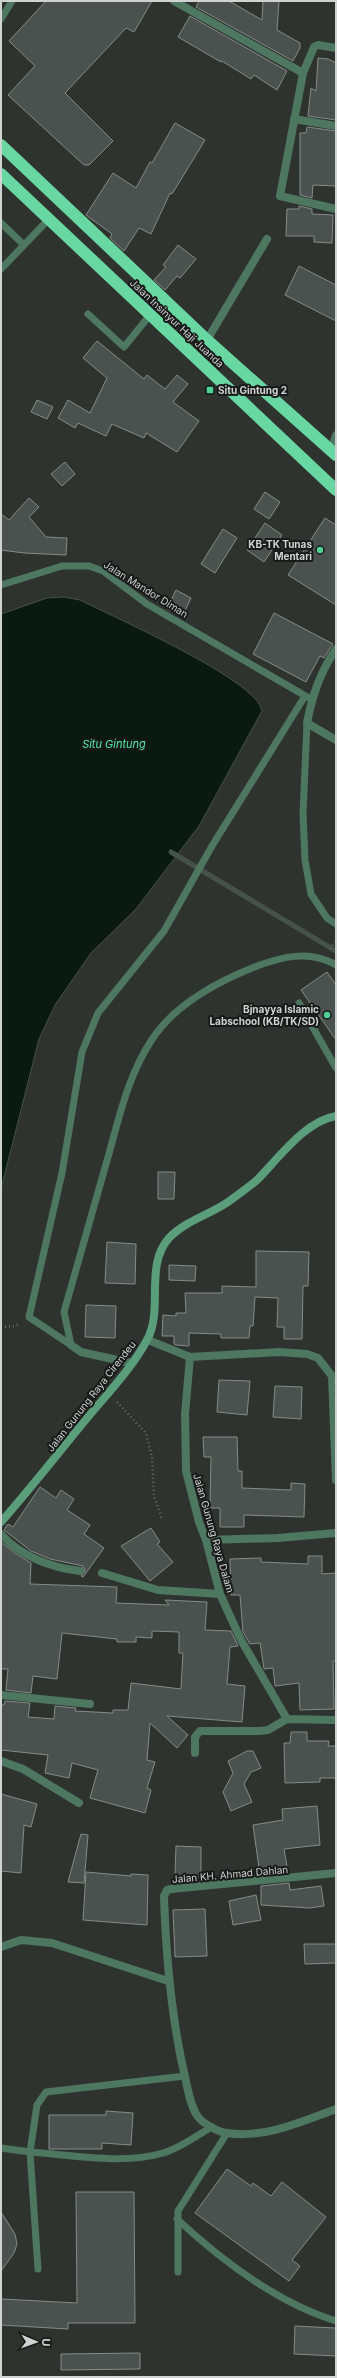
<svg xmlns="http://www.w3.org/2000/svg" width="337" height="2378" font-family="Inter,sans-serif">
<rect width="100%" height="100%" fill="#2e3330"/>
<!-- water -->
<path fill="#0a1912" stroke="#45514b" d="M64,597l16,3c31,16 178,80 182,111l-63,115 -63,83 -45,44 -36,52 -16,34 -38,150v-575l46,-16z"/>
<g fill="none" stroke-linecap="round" stroke-linejoin="round">
<!-- stream -->
<path stroke="#45514b" stroke-width="5" d="M171,852l165,99"/>
</g>
<!-- building -->
<path fill="#4b514e" stroke="#858c88" d="M46,1h106l-18,31 -8,-4 -61,65 48,48 -24,24h-5l-76,-70 27,-29 -26,-25z
M199,1h30l33,19 1,-19h16l-2,29 23,13v5l-7,13 -97,-54z
M190,16l97,55 -10,19 -23,-15 -3,4 -29,-18 -1,1 -43,-25z
M318,58l10,1 8,4v57l-28,-4 3,-28 5,3z
M175,123l30,17 -33,54 -2,-1 -19,41 -12,-6 -15,23 -14,-13 2,-4 -26,-19 27,-42 23,15 14,-26 2,1z
M307,127l29,4v55l-23,-1 -1,13 -12,-3v-62h6z
M299,206l13,3v5l21,1 -1,28 -18,-1v-6h-28l1,-27h12z
M178,245l18,14 -16,19 -3,-2 -12,14 -11,-10 12,-13 -3,-2z
M299,266l37,19v36l-51,-26z
M97,341l47,38 3,-4 18,14 12,-14 11,9 -15,18 26,19 -22,31 -31,-19 -2,5 -32,-14 -6,12 -28,-13 -3,5 -17,-10 10,-18 22,13 17,-35 -24,-20z
M37,400l16,7 -6,12 -16,-7z
M65,462l10,12 -13,12 -11,-12z
M265,492l15,10 -11,17 -15,-10z
M29,498l10,9 -10,10 17,20 21,1 -1,17 -42,-2 -23,-3v-36l8,6z
M325,518l11,7v80l-48,-30z
M265,523l17,12 -18,27 -17,-12z
M223,529l14,9 -22,35 -14,-9z
M176,590l15,8 -9,19 -15,-8z
M274,613l59,31 -9,14 -4,-2 -14,26 -53,-28z
M327,972l9,13v55l-35,-50z
M158,1172h17l-1,27h-16z
M107,1242l29,2 -1,40 -30,-1z
M256,1251l53,1 -1,34h-5l-1,53h-18v-12h-7l1,-29 -23,-1 -2,29h-3l-1,12h-28v-4l-32,-1v13l-13,-1 -2,-1v-8h-12l1,-21 13,1v-3h10l-1,-20h37v-7l34,1z
M169,1265l27,1 -1,15 -26,-1z
M86,1305l30,1 -1,32 -30,-1z
M219,1380l31,1 -3,34 -30,-3z
M275,1386l27,1 -1,32 -28,-2z
M203,1437h34l1,34h4v17l49,2v-7l14,1 -1,33 -60,-2v12h-24v-19h-10l1,-51h-7z
M40,1487l16,11 5,-8 13,9 -7,11 23,15 -6,9 20,14 -21,29 -2,-1 4,-5 -2,-5 -33,-7 -19,-8 -27,-21 4,-6 5,3z
M151,1528l9,14 -3,2 16,18 -23,19 -29,-35z
M1,1542l14,11 16,10 -1,21 87,3 -1,16 53,2 -4,-5 42,2 -2,28 26,1 7,15 -8,1 -3,37 18,2 -3,36 -75,-6 21,19 -11,13 -27,-25 -3,37 8,2 -8,26 4,2 -6,23 -55,-15 8,-28 -26,-7 -3,15 -24,-5 3,-18 -47,-5v-45h3l1,-4 25,2 -2,14 26,2 1,-13 21,2 -1,3 38,2v-3h15l3,-27 50,6 2,-36h-4v-21l-27,-1v7l-16,-1v5h-19v-3l-55,-6 -5,46 -24,-3 -2,17 -25,-3 2,-21h-7z
M308,1556h14v18l14,-1v88h-3l1,48 -34,1 -1,-27 -24,3 -2,-18 -9,1 -4,-26 -10,1 -7,-12 -3,-37h-9l-1,-36 31,-1v4l47,2z
M291,1732h16v9h22l-1,5h8v32h-16v4l-35,1 -1,-40h6z
M247,1751h6l8,17 -10,4 -7,12 8,18 -21,9 -8,-19 10,-19 -5,-12z
M1,1794l36,10 -6,23 -7,-2 -3,48 -20,-2z
M317,1806l3,39 -36,4 4,23 -28,3 -7,-50 30,-5 -1,-11z
M81,1834l7,1 -4,48 -16,-1z
M176,1846l25,1v30h-26z
M86,1872l45,4v-2l17,1 -1,50 -64,-5z
M289,1883l1,7 31,-4 3,20 -14,2 -49,-3v-19z
M256,1895l5,25 -28,5 -4,-24z
M205,1909l2,47 -32,1 -2,-47z
M304,1944h32v19l-31,1z
M106,2111l27,2 -2,32 -29,-2v6h-53v-34h57z
M227,2169l24,17 2,-3 18,13 11,-14 44,35 -34,43 8,6 -11,15 -94,-68z
M76,2192h58l1,131h-67v6l-67,-4v-26l76,4z
M1,2212l14,22 2,10 -3,9 -13,18z
M295,2326l41,2v28l-42,-2z
M140,2353v16l-79,1v-16z"/>
<g fill="none" stroke-linecap="round" stroke-linejoin="round">
<!-- path -->
<path stroke="#686d6a" stroke-width="2.5" stroke-dasharray="1 3" stroke-linecap="butt" d="M330,949l6,-8
M1,1327l14,-1 5,-3
M117,1402l29,31 6,24 2,39 8,23"/>
<!-- lane -->
<path stroke="#4e7761" stroke-width="7" d="M1,19l11,-18
M1,223l23,22
M1,269l47,-49
M88,314l36,33 26,-32
M1,585l61,-19h27l14,5 44,33 162,94
M307,723l-4,91 2,46 6,34 16,24 9,6
M299,1003l37,65
M71,1345l-42,-28 33,-144 20,-121 16,-39 66,-82 48,-85 93,-150
M71,1345l-7,-33c15,-52 29,-103 44,-155 11,-39 20,-81 43,-116 22,-35 64,-58 101,-73 28,-11 57,-19 84,-3
M1,2148l29,4 7,-47 9,-13 139,-16
M177,2219c44,41 101,84 159,102
M38,2269l-8,-117c42,3 92,13 133,1 16,-4 34,-18 49,-26
M178,2272v-61l49,-78"/>
<!-- street -->
<path stroke="#4e7761" stroke-width="8" d="M174,1l129,72
M336,48l-18,-3 -4,2 -11,26 -23,123 56,13
M294,119l42,7
M207,340l60,-101
M331,450l5,-15
M336,649c-16,23 -24,46 -29,74l29,17
M148,1340l42,17 89,-5 28,2 11,4 14,18 4,104
M71,1345l10,7 50,11
M190,1357l-5,57 1,57 13,51 7,18 14,54 21,46 46,79 49,1
M1,1534c19,22 51,34 79,37
M206,1540l72,-2 58,-5
M102,1573l56,17 62,4
M1,1695l89,9
M195,1753v-16l5,-6h60l8,-1 19,-11
M1,1761l22,8 56,34
M336,1873l-165,16 -4,1 -3,6c2,61 7,121 21,181 3,12 5,29 13,40 6,7 20,15 29,16 37,6 76,-12 109,-24
M1,1947l20,-7 31,3 116,38"/>
<!-- secondary -->
<path stroke="#5b9e7b" stroke-width="8" d="M1,1522c30,-34 58,-70 87,-105 20,-24 44,-49 59,-77 17,-31 -3,-74 22,-102 16,-17 40,-23 59,-36 9,-7 20,-14 29,-22 21,-21 48,-59 79,-64"/>
<!-- highway -->
<path stroke="#69d7a1" stroke-width="12" d="M1,145l206,195 129,115
M1,174l335,316"/>
</g>
<!-- markers -->
<g fill="#51d397" stroke="#181a19" stroke-width="1.5">
<rect x="206" y="386" width="8" height="8" rx="2"/>
<circle cx="320" cy="550" r="4"/>
<circle cx="327" cy="1015" r="4"/>
</g>
<g text-anchor="middle" dominant-baseline="central" stroke-width="4" stroke-linejoin="round" paint-order="stroke">
<!-- street labels -->
<g font-size="10" fill="#d0d3d1" stroke="#181a19">
<text transform="translate(177 323) rotate(43)">Jalan Insinyur Haji Juanda</text>
<text transform="translate(146 589) rotate(32)">Jalan Mandor Diman</text>
<text transform="translate(91 1396) rotate(-52)">Jalan Gunung Raya Cirendeu</text>
<text transform="translate(214 1533) rotate(74)">Jalan Gunung Raya Dalam</text>
<text transform="translate(230 1874) rotate(-5)">Jalan KH. Ahmad Dahlan</text>
</g>
<!-- poi labels -->
<g font-size="10" font-weight="bold" fill="#d0d3d1" stroke="#181a19" text-anchor="end">
<text x="218" y="390" text-anchor="start">Situ Gintung 2</text>
<text x="312" y="544">KB-TK Tunas<tspan x="312" dy="12">Mentari</tspan></text>
<text x="319" y="1009">Bjnayya Islamic<tspan x="319" dy="12">Labschool (KB/TK/SD)</tspan></text>
</g>
<!-- water labels -->
<g font-size="11" font-style="italic" fill="#56e9a6" stroke="#181a19">
<text x="114" y="744">Situ Gintung</text>
</g>
</g>
<!-- border -->
<rect width="337" height="2378" fill="none" stroke="#d0d3d1" stroke-width="4"/>
<!-- north arrow -->
<g transform="translate(36 2342) rotate(92)" stroke="#181a19" stroke-width="3" paint-order="stroke">
<path d="M0-3L7 15L0 10L-7 15Z" fill="#d0d3d1"/>
<text y="-6" font-size="11" font-weight="bold" text-anchor="middle" fill="#d0d3d1">U</text>
</g>
</svg>
